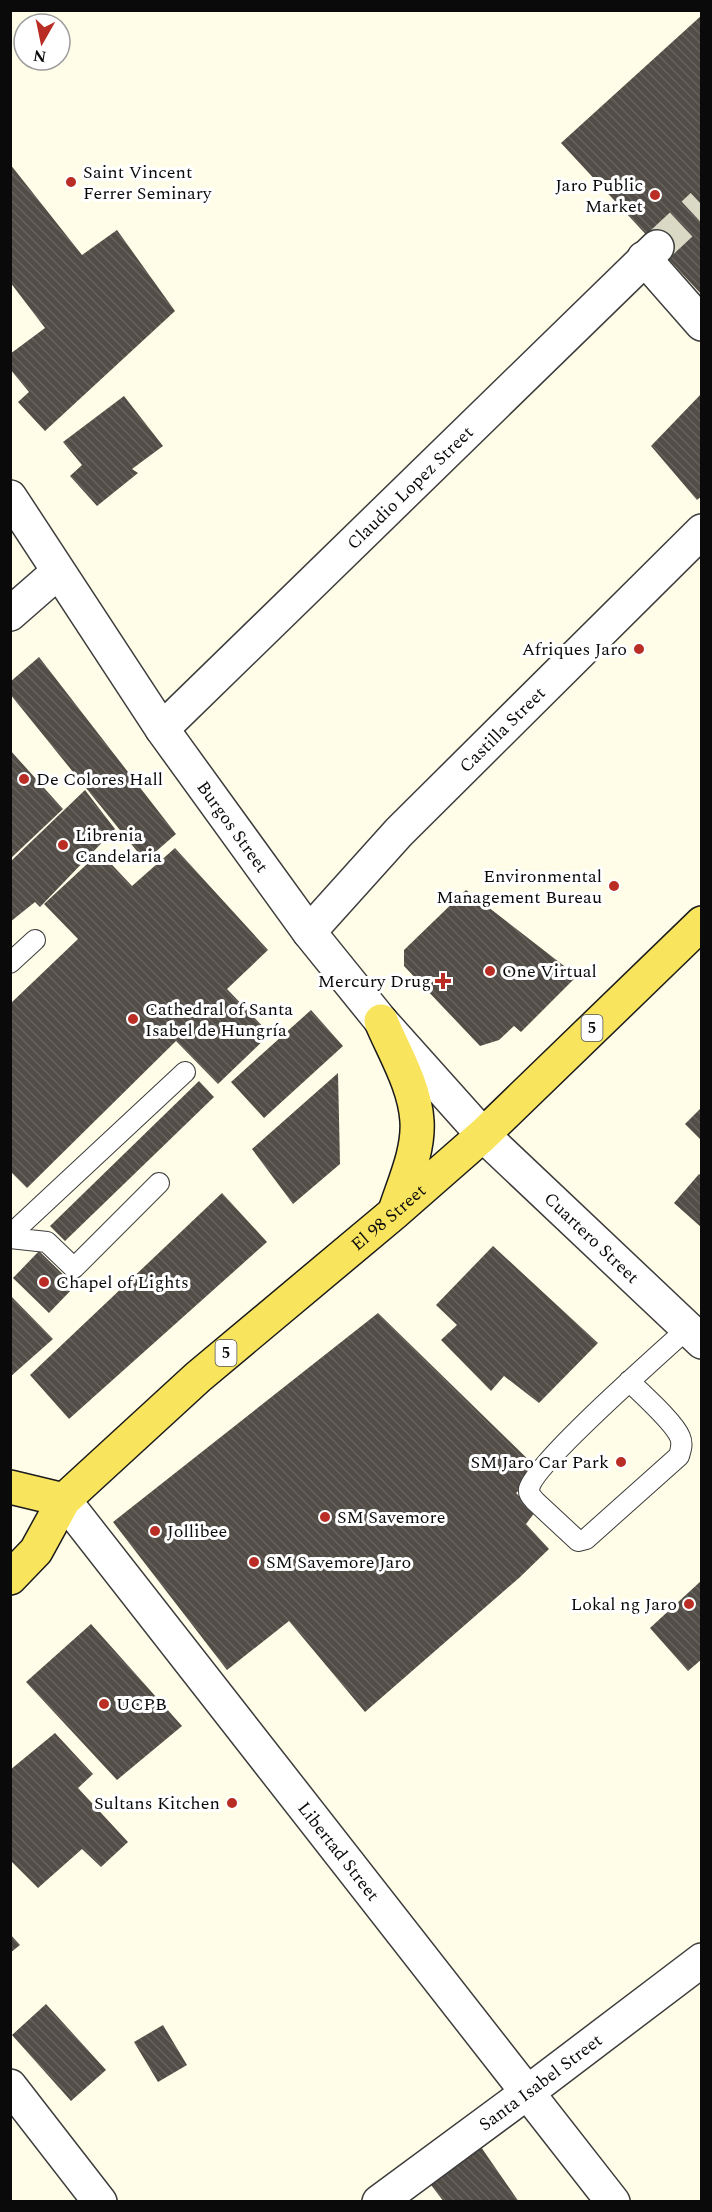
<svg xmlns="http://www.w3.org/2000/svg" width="712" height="2212" font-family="Spectral,serif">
<defs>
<pattern id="building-back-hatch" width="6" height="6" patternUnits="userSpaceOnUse" patternTransform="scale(1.5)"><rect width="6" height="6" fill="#534d47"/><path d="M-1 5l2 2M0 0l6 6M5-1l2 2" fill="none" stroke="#67625d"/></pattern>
</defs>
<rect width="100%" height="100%" fill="#fffde7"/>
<!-- building -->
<path fill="url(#building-back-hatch)" d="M702,15v280l-141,-152z
M10,164l72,91 35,-25 58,81 -130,120 -27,-29 11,-10 -19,-23v-15l35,-26 -35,-46z
M702,393v103l-5,4 -46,-54z
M124,396l39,50 -31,23 6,4 -41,33 -27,-30 12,-11 -19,-23z
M39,657l137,177 -31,27 -135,-167v-12z
M10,750l53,59 -53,50z
M85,790l30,39 -75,78 -5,-5 -25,20v-60z
M175,848l93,102 -41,39 43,45 -52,50 -42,-43 -149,147 -17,-17v-167l68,-65 -34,-35 56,-52 32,34z
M466,890l111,86 -56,56 -7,-6 -15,14 -19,6 -76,-80v-16z
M311,1010l32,36 -79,72 -33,-36z
M338,1073l2,91 -47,40 -41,-55z
M199,1081l15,16 -149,144 -15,-15z
M702,1107v34l-17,-17z
M699,1174l3,2v52l-28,-25z
M222,1193l45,49 -198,177 -39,-44z
M493,1246l105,97 -59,60 -35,-27 -13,15 -50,-51 16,-15 -21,-20z
M39,1251l36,35 -26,27 -36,-35z
M10,1295l43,44 -43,38z
M378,1313l162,158 -24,22 19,19 -9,12 23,25 -30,29 -154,134 -76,-91 -62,49 -114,-148z
M702,1580v79l-14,12 -38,-43z
M91,1624l91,102 -65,54 -91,-98z
M55,1733l38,41 -15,14 50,54 -27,25 -19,-18 -44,39 -28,-28v-90z
M10,1934l10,11 -10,8z
M46,2004l60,66 -35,31 -59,-66z
M163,2025l24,40 -29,17 -24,-40z
M481,2147l38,55h-75l-13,-17z"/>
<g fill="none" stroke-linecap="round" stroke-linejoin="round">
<!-- minor-tunnel -->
<path stroke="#dad9c6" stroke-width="33" stroke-dasharray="33 16" stroke-linecap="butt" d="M657,247l45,-42"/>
<!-- service casing -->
<g stroke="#3d3d3d" stroke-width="22">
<path id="service" d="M10,963l25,-23
M10,1235l175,-163
M10,1238l37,4 27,26 85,-85
M629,1381c13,13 45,41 51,56 3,7 1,12 -1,19l-93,83 -8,2 -43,-40c-3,-4 -7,-7 -6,-12 4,-24 133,-137 158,-160"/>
</g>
<!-- minor casing -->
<g stroke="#3d3d3d" stroke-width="36">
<g id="minor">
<path d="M644,258l58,66"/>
<path d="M10,614l48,-42"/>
<path id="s1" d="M162,729l495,-482"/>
<path id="s2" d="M309,932l90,-100 303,-301"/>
<path id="s3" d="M64,1500l549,702"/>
<path id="s4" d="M379,2202l149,-110 174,-132"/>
</g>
</g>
<!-- tertiary casing -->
<g stroke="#3d3d3d" stroke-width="36">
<g id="tertiary">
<path id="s5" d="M10,497l152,232 147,203 72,89 102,114 219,207"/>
<path d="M10,2086l90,116"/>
</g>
</g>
<!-- primary casing -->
<g stroke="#1b1b1b" stroke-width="36">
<g id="primary">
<path d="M381,1021c13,31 34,65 36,100 2,30 -13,62 -22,90"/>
<path d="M10,1487l54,13"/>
<path id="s6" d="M10,1578l26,-27 28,-51 134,-123 196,-164 89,-78 219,-212"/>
</g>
</g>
<!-- service -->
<use href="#service" stroke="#fff" stroke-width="20"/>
<!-- minor -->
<use href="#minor" stroke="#fff" stroke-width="33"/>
<!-- tertiary -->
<use href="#tertiary" stroke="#fff" stroke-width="33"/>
<!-- primary -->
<use href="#primary" stroke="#f9e45e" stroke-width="33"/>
</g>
<!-- markers -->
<g fill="#b92d24" stroke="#fff" stroke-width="2">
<circle cx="71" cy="182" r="6"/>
<circle cx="655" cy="195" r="6"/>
<circle cx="639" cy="649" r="6"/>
<circle cx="24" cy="779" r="6"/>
<circle cx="63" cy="845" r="6"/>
<circle cx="614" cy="886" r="6"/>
<circle cx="490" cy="971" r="6"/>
<path d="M440 972h6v6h6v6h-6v6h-6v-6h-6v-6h6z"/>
<circle cx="133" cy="1019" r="6"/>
<circle cx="44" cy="1282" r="6"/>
<circle cx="621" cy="1462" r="6"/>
<circle cx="325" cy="1517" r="6"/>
<circle cx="155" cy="1531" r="6"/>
<circle cx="254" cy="1562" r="6"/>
<circle cx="689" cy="1604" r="6"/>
<circle cx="104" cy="1704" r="6"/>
<circle cx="232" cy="1803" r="6"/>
</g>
<g text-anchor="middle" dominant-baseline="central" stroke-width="6" stroke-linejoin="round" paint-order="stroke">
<!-- shield labels -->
<g fill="#fff" stroke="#545454" stroke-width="1.5">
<rect x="581.5" y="1015" width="21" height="26" rx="4.5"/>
<rect x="215.5" y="1340" width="21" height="26" rx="4.5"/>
</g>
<g font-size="16" font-weight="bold" fill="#0a0a0a">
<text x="592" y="1028">5</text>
<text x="226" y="1353">5</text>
</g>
<!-- poi labels -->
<g font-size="18" fill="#0a0a0a" stroke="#fff" text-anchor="start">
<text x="83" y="172">Saint Vincent<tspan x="83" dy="21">Ferrer Seminary</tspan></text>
<text x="643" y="185" text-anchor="end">Jaro Public<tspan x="643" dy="21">Market</tspan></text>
<text x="627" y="649" text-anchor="end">Afriques Jaro</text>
<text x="36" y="779">De Colores Hall</text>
<text x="75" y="835">Librenia<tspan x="75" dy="21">Candelaria</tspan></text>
<text x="602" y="876" text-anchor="end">Environmental<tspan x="602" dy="21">Management Bureau</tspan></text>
<text x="502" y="971">One Virtual</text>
<text x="431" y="981" text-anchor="end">Mercury Drug</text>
<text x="145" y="1009">Cathedral of Santa<tspan x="145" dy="21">Isabel de Hungría</tspan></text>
<text x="56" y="1282">Chapel of Lights</text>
<text x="609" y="1462" text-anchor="end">SM Jaro Car Park</text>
<text x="337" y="1517">SM Savemore</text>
<text x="167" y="1531">Jollibee</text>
<text x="266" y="1562">SM Savemore Jaro</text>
<text x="677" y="1604" text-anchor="end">Lokal ng Jaro</text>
<text x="116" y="1704">UCPB</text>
<text x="220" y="1803" text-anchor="end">Sultans Kitchen</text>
</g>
<!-- street labels -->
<g font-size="18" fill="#0a0a0a" stroke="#fff">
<text stroke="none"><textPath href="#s1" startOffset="346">Claudio Lopez Street</textPath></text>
<text stroke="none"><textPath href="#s2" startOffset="280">Castilla Street</textPath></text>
<text stroke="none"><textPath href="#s5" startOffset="398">Burgos Street</textPath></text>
<text stroke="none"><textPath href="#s6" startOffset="526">El 98 Street</textPath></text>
<text stroke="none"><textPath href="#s5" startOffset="945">Cuartero Street</textPath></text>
<text stroke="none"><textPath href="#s3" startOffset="446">Libertad Street</textPath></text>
<text stroke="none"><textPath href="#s4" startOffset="201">Santa Isabel Street</textPath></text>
</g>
</g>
<!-- border -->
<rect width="712" height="2212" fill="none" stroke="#0a0a0a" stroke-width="24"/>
<!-- north arrow -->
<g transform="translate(42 42) rotate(189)"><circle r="28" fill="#ffffff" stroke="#9d9d9d" stroke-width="1.5"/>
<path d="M0-4.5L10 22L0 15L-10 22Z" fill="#b92d24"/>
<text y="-9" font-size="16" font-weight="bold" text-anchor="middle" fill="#0a0a0a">N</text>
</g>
</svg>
